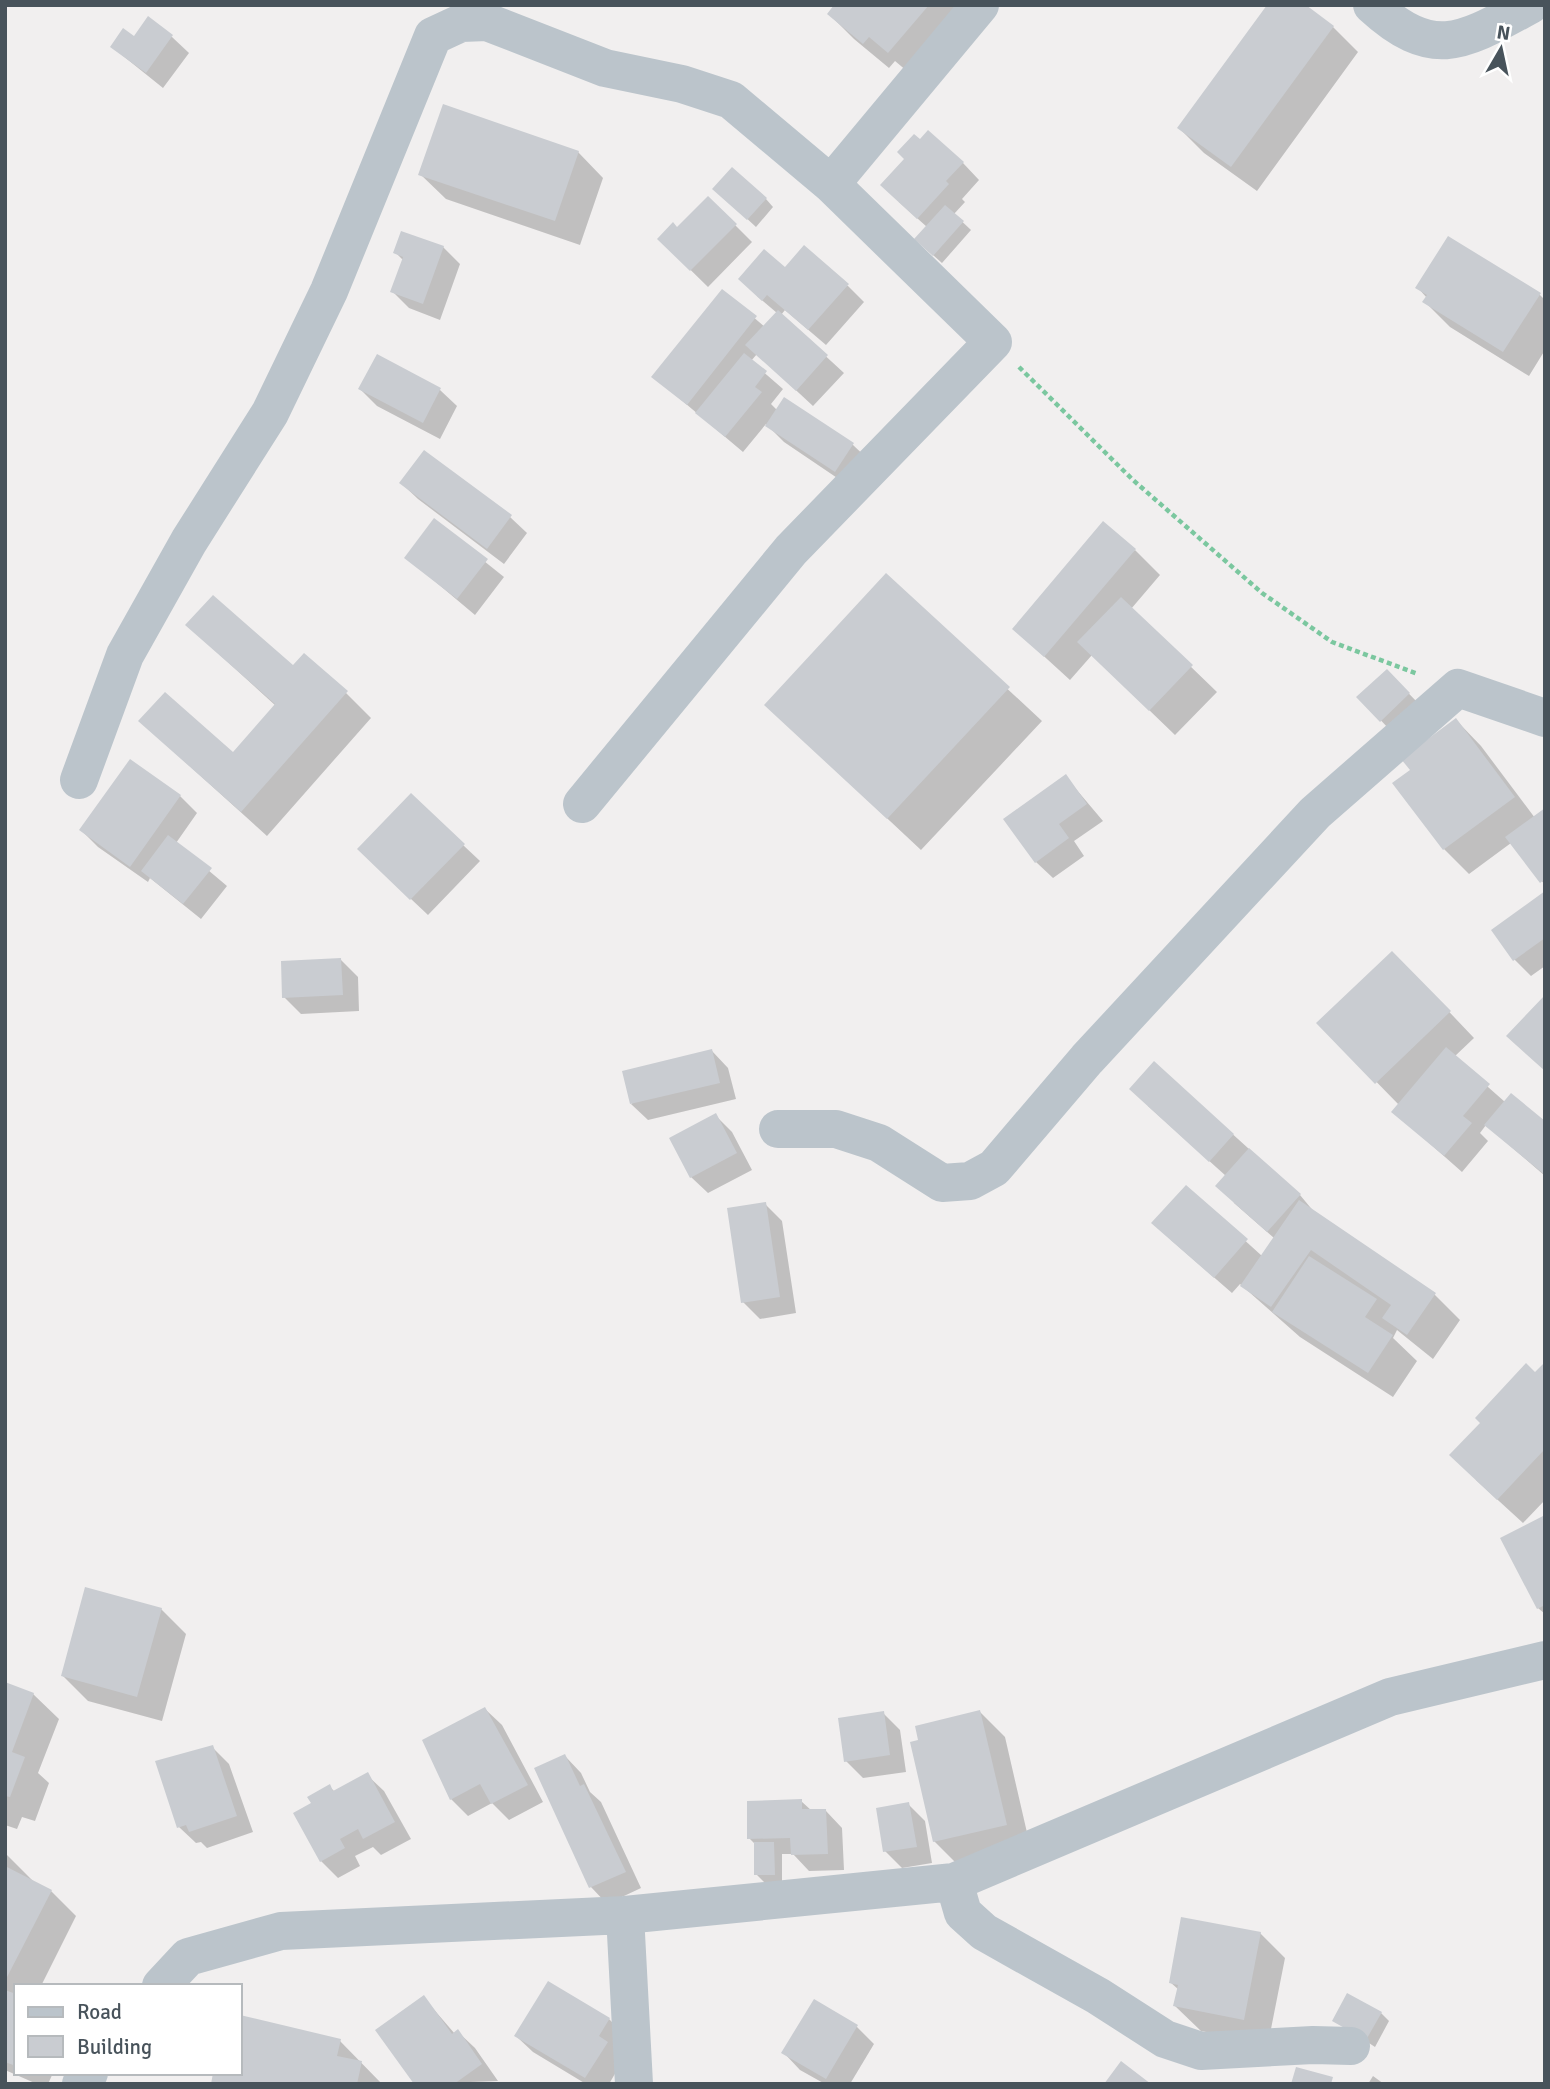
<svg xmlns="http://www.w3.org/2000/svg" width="1550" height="2089" font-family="Signika,sans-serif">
<rect width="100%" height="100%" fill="#f1efef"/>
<!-- shadow -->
<path fill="#0003" d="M836,5h123l-45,72 -19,-16 -6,7 -35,-29 -25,-25z
M1303,5l30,22 25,25 -101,139 -53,-38 -25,-25z
M172,37l17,16 -26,35 -51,-41 22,-8z
M578,152l25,26 -23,67 -134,-46 -26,-25z
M906,159l57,4 16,17 -17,19 3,3 -11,12 17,16 -29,33 -18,-16 3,-20 -28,-25z
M715,189l51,10 7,8 -17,20z
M708,198l44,44 -44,45 -49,-48 19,-9z
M443,247l17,17 -20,56 -31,-12 -17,-17 11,-31 -8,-8z
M785,269l63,17 16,16 -38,43 -41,-35 -4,5 63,58 -31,33 -56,-52 -6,7 32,28 -12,15 6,6 8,-11 68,46 17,16 -18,27 -68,-46 -18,-18 -23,28 -89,-75 69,-86 42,36 12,-14 -20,-17z
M1418,288l121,6 6,6v50l-16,26 -79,-49 -25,-25 2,-4z
M360,389l80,1 17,16 -17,33 -63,-33z
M401,483l109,34 17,16 -23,31 -86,-65z
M434,521l70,56 -29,38 -69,-58z
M1135,550l25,25 -29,34 86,83 -42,43 -83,-80 -22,25 -56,-51z
M886,576l156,145 -121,129 -155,-145z
M187,625l159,68 25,25 -104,118 -127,-115 93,33 43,-48z
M1387,671l30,31 -28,27 -30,-32z
M1456,720l25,26 54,72 10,-8v75l-34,-42 -42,31 -25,-25 -49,-65 17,-13z
M131,761l49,35 17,17 -21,30 51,43 -26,33 -51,-41 -2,4 -50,-35 -17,-17z
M1065,776l38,45 -29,20 10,15 -31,22 -17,-16z
M463,845l17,16 -52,54 -52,-49z
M1545,893v73l-14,10 -17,-17z
M341,960l17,17 1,34 -58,3 -17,-17z
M1417,978l57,60 -20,19 51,45 40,21v53l-59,-51 -6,8 8,8 -26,31 -68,-60 5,-7 -80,-82z
M712,1051l16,17 8,31 -88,21 -17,-16z
M1155,1064l145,131 15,18 120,82 25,25 -27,39 -36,-29 -4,8 24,23 -24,36 -93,-60 -60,-53 -8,9 -61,-53 15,-53 76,69 12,-18 -40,-35 -8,-27 -78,-70z
M715,1115l17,17 20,38 -44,23 -17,-16z
M765,1204l17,17 14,92 -36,6 -17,-17z
M1545,1365v135l-22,23 -47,-43 59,-105z
M1545,1517v97l-7,-6z
M161,1609l25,25 -24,87 -74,-20 -25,-25z
M5,1684l28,10 26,25 -21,54 11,10 -14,38 -13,-4 -5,12 -12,-4z
M485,1709l17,16 41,77 -34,18 -17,-17 -24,13 -17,-17z
M980,1712l25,25 26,113 -72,16 -25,-25z
M883,1713l17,17 6,42 -43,6 -17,-17z
M212,1747l17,17 24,68 -46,16 -6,-6 -5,1 -17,-16z
M565,1756l16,17 9,19 11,10 40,86 -34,16 -16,-17z
M367,1775l17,16 27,48 -30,16 -8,-8 -18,9 5,10 -22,12 -17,-17 -8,-57 16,-18 6,6z
M801,1801l11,10h14l16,17 2,42 -35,1 -16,-17h-11v28h-18l-8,-8v-29l-7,-7z
M908,1804l17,17 7,42 -30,5 -17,-17z
M5,1853l29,29 17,9 25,25 -35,70h-25v87h37l-5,11h-11l-32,-14z
M1260,1933l25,25 -17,86 -67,-13 -26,-25 4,-16 -9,-8z
M548,1983l61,36 17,17 -3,24 -14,24h-23l-53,-32 -17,-16z
M424,1998l31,36 3,-2 17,16 23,33 -82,3z
M815,2001l42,26 17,17 -24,40h-25l-25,-14 -16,-17z
M1381,2013l8,8 -14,26 -41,-27z
M240,2017l100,24 42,43h-170l28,-11z
M1373,2076l11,8h-16z"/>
<!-- building -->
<path fill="#c9ccd1" d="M834,5h95l-41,48 -19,-16 -6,7 -36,-30z
M1267,5h39l28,21 -103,141 -54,-39z
M148,16l25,19 -27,38 -36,-26 13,-19 11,8z
M443,104l136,47 -24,70 -137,-46z
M928,130l36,32 -18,19 3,3 -32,35 -37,-34 24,-26 -7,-7 17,-18 6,5z
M732,167l35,31 -20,22 -35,-31z
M708,196l29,28 -47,47 -33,-32 16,-17 4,5z
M945,205l19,16 -31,35 -19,-17z
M401,231l43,15 -21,58 -33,-12 13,-35 -10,-4z
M1448,236l93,57 -38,59 -81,-50 5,-7 -12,-7z
M804,245l45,39 -41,46 -41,-35 -5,6 -24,-22 26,-30 21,18z
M722,289l35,27 -70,89 -36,-28z
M778,310l50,45 -32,36 -51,-46z
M744,353l23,18 -12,16 7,5 -37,45 -30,-24z
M377,354l64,34 -18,35 -65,-34z
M784,397l70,46 -19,29 -70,-46z
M424,450l88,65 -25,34 -88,-66z
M434,518l54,41 -31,40 -53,-41z
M1103,521l33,28 -92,108 -32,-28z
M886,573l124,114 -123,132 -123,-114z
M213,595l80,70 11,-12 44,38 -107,121 -103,-91 27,-29 68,60 42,-48 -90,-79z
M1121,597l72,68 -44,46 -72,-69z
M1387,669l23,24 -30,29 -24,-25z
M1456,718l59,79 -72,53 -51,-67 18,-13 -9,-11z
M130,759l51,36 -51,72 -51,-37z
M1066,774l21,30 -28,20 10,14 -34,25 -32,-44z
M411,793l54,51 -55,56 -53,-51z
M1545,808v71l-5,4 -35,-46z
M168,835l44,33 -29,36 -42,-33z
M1545,891v47l-32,23 -22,-31z
M1392,951l59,60 -76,73 -59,-61z
M341,958l2,37 -61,3 -1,-37z
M1545,995v76l-39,-35z
M1446,1047l44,37 -27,32 9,7 -28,33 -53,-44z
M712,1049l8,34 -90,21 -8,-33z
M1154,1061l80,73 -25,28 -80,-73z
M1511,1093l34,28v54l-61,-50z
M716,1113l21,40 -47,25 -21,-40z
M1249,1148l52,46 -34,38 -52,-46z
M1186,1185l62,54 -34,39 -63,-55z
M1299,1200l137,93 -29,42 -25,-17 9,-13 -80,-55 -40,57 -31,-21z
M766,1202l14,95 -39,6 -14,-95z
M1309,1256l68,43 -12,18 28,18 -25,38 -96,-61z
M1545,1362v87l-48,51 -48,-45 31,-32 -5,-5 51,-55 9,9z
M1545,1515v90l-8,4 -37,-71z
M85,1587l77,21 -25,89 -76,-21z
M5,1682l29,11 -22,59 13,5 -15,40 -5,-1z
M485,1707l43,78 -37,19 -11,-20 -30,16 -28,-60z
M980,1710l27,115 -74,17 -23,-100 8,-2 -3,-14z
M884,1711l6,44 -46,7 -6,-44z
M213,1745l24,71 -48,16 -3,-7 -9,3 -22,-67z
M565,1754l15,32 4,-2 42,88 -37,16 -55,-120z
M368,1772l27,50 -32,17 -5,-10 -18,10 5,9 -25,14 -27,-49 18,-10 -4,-6 23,-13 3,7z
M802,1799v10h24l2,45 -37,1 -1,-17 -43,1v-38z
M909,1802l8,45 -34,5 -7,-44z
M754,1842h20l1,33h-21z
M5,1866l47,24 -47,91z
M1181,1917l80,15 -17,88 -71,-14 5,-21 -9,-2z
M548,1981l62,37 -11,18 9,6 -23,36 -71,-42z
M5,1990l11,4v72l-11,-4z
M1347,1993l35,19 -16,28 -34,-19z
M424,1995l28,39 6,-5 24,35 -28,20h-40l-39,-54z
M814,1999l44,26 -32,54 -45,-26z
M240,2015l101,24 -4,17 25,5 -5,23h-146l2,-11h27z
M1121,2061l30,23h-47z
M1296,2067l37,10 -2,7h-40z"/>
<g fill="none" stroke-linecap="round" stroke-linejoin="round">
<!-- path -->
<path stroke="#7bc79f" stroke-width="4.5" stroke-dasharray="5 3.5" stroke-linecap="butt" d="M1019,367l114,113 129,113 70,49 86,32"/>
<!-- minor -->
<path stroke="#bbc4cb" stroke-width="38" d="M1372,5c62,57 92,36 158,0
M831,184l149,-179
M79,780l46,-125 64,-114 81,-128 59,-122 104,-255 28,-13 26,-1 118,46 77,16 49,16 100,84 162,158 -202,208 -209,254
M778,1129h58l43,14 63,40 28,-2 24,-13 93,-109 228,-246 143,-125 87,30
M954,1882l9,31 21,19 114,64 67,43 36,12 112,-6 38,1
M625,1915l9,169
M161,1986l27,-29 93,-26 344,-16 329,-33 436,-185 155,-37
M81,2084l8,-11"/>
</g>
<!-- border -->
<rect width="1550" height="2089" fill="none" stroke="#48535b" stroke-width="14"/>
<!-- legend -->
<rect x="14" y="1984" width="228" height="91" fill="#ffffff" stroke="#b6babd" stroke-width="2"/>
<rect x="28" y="2007" width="35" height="10" fill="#bbc4cb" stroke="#b6babd" stroke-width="2"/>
<text x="77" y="2019" font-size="21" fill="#48535b">Road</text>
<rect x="28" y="2036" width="35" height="21" fill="#c9ccd1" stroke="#b6babd" stroke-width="2"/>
<text x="77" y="2054" font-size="21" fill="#48535b">Building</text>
<!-- north arrow -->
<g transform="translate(1501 49) rotate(9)" stroke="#ffffff" stroke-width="5" paint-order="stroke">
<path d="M0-5L12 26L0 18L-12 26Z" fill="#48535b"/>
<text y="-10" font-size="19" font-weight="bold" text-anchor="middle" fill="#48535b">N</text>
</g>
</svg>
